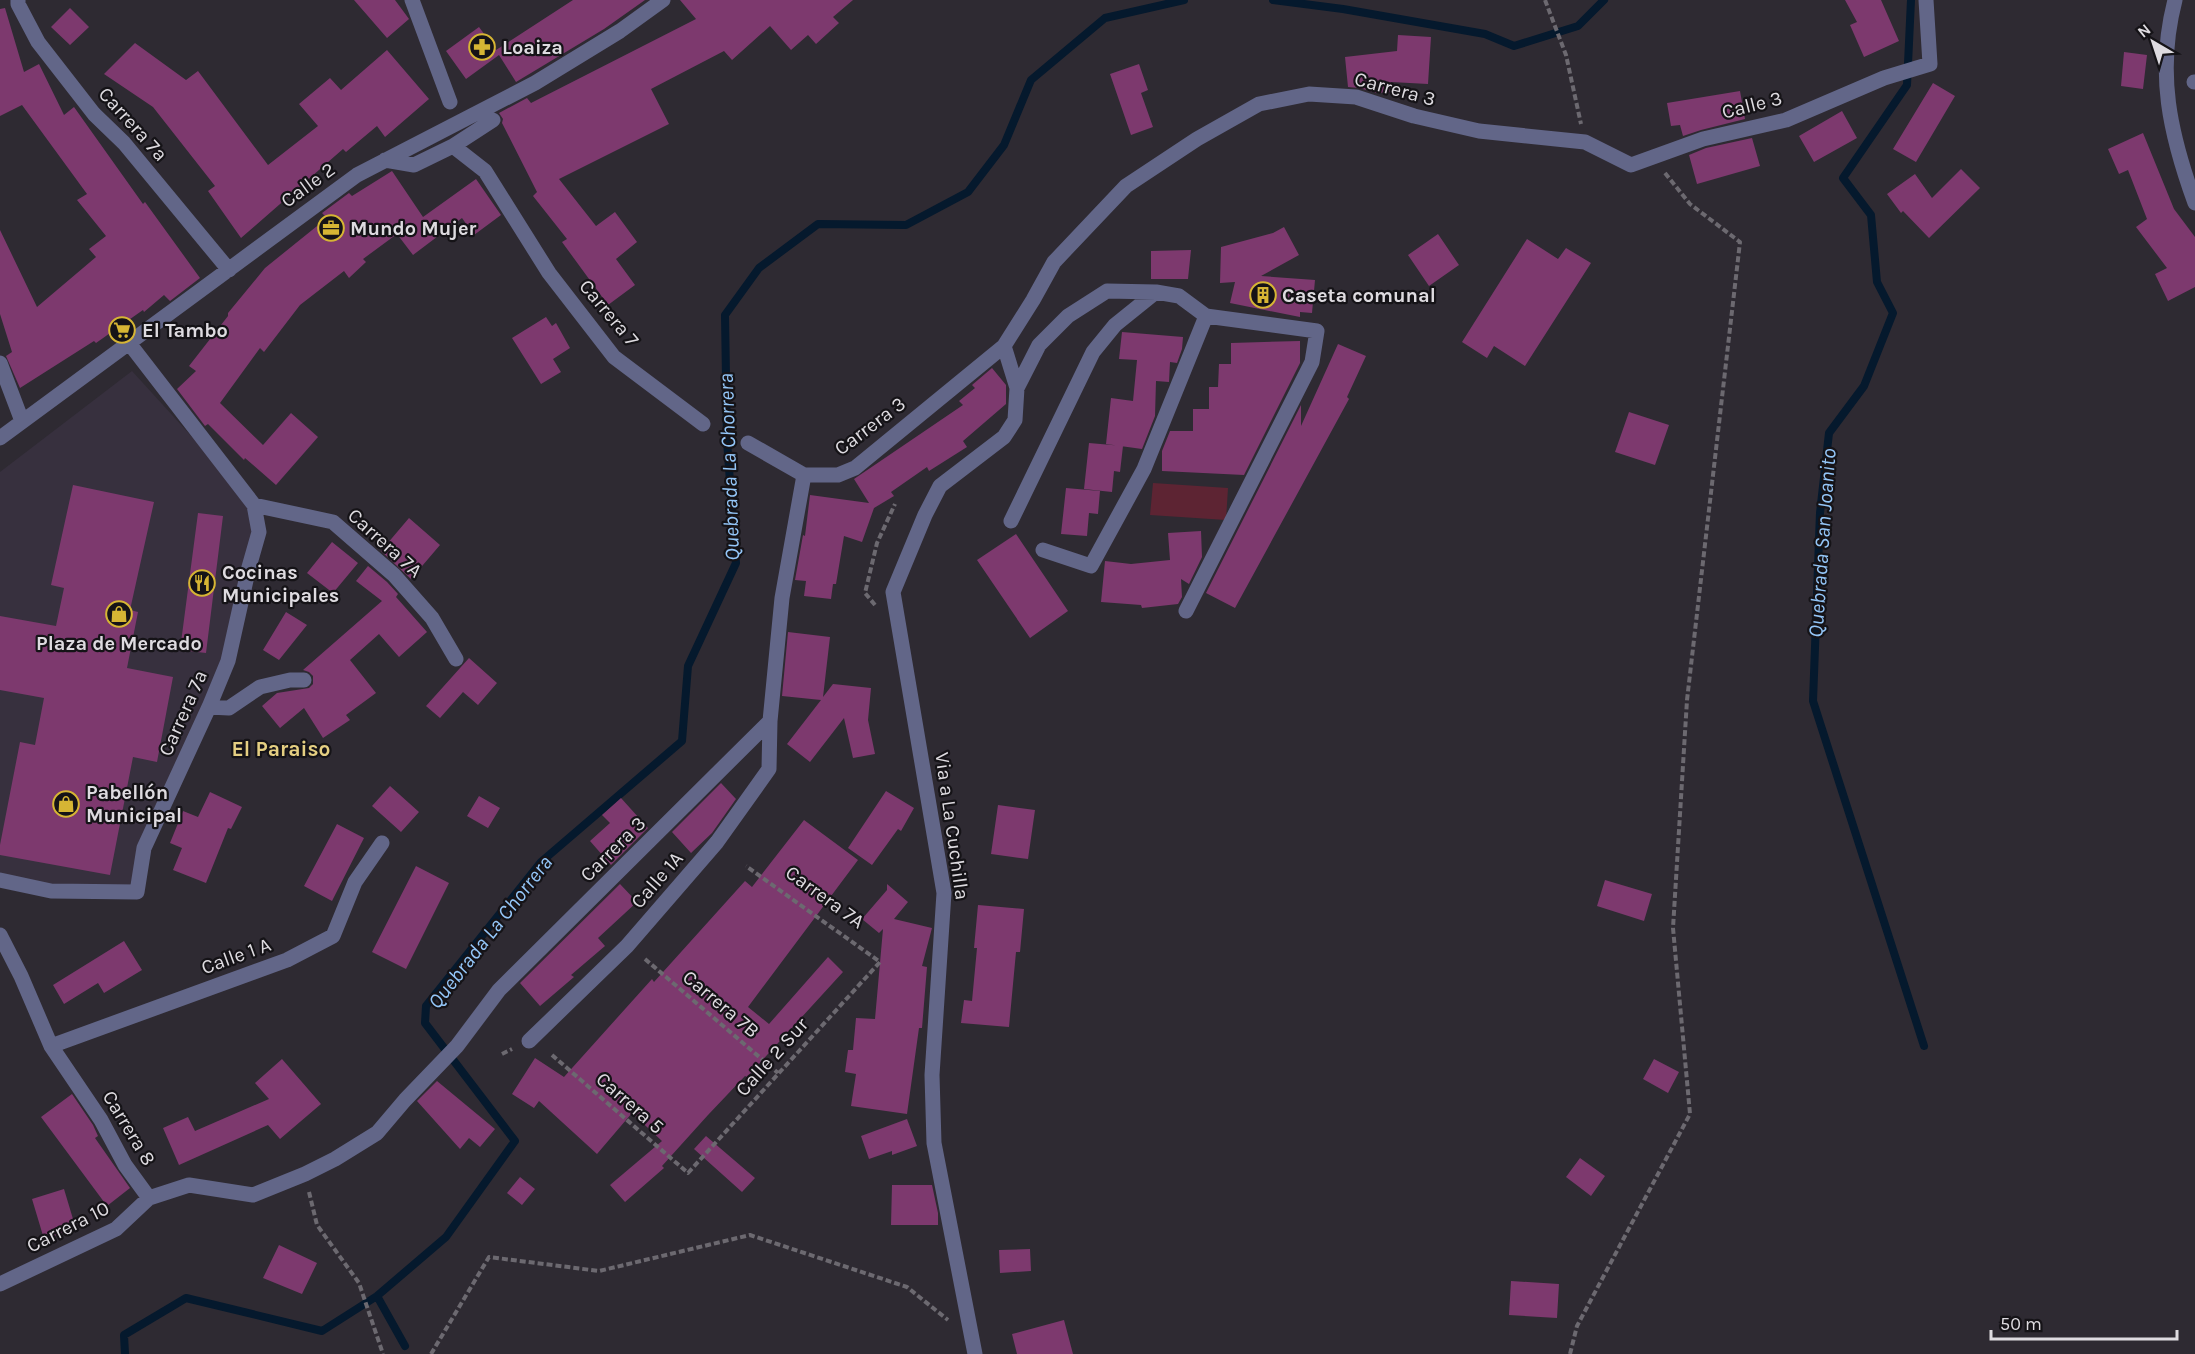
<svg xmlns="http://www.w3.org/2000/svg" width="2195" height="1354" font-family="Karla,sans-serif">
<rect width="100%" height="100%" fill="#2e2a32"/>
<!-- built -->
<path fill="#37303e" d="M132,371l122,134 5,27 -31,129 -84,187 -7,44 -137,-12v-408z"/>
<!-- green -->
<path fill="#5d2433" d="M1153,483l75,5 -2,32 -76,-5z"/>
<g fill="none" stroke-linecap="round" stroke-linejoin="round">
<!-- stream -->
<path stroke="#05192d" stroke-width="8" d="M1273,0l70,9 142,25 29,12 64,-20 26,-26
M1911,0l-4,85 -64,93 28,37 6,67 16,31 -29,73 -35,47 -9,80 -7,188 111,345
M377,1296l28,50
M125,1354l-1,-19 62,-37 136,33 55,-35 69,-59 69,-96 -90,-118 1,-17 115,-144 141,-121 6,-75 48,-103 -9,-122 -2,-126 34,-47 59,-44 88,1 62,-33 36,-47 27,-65 74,-62 79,-18"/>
</g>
<!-- building -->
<path fill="#7d396e" d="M354,0h41l14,19 -22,19z
M573,0h72l-41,29 -88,53 -17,-27 -33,24 -20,-28 33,-24 17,23z
M680,0h173l-20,17 6,6 -23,21 -8,-9 -17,15 -21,-24 -38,34 -8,-9 -73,38 18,35 -110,55 37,47 19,-14 22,30 -21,17 19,26 -27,20 -46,-63 5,-3 -34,-43 4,-4 -35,-69 1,-4 -4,-6 28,-15 4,5 165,-84z
M1845,0h36l18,41 -35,16 -14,-32 7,-3z
M5,8l19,64 15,-8 25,51 10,-8 69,97 2,-2 55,76 -30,23 -6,-6 -20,17 -1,-2 -47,33 -2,-2 -74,47 -14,-32 6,-4 -12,-38v-84l37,77 59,-50 -7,-8 17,-13 -29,-36 10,-6 -65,-89 -22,11v-107z
M70,8l19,19 -19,18 -19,-18z
M1398,35l33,2 -3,47 -37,-2 1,10 -15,1 -18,-5 -11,-1 -3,-30 52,-6z
M135,43l51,37 12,-9 70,94 50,-39 -19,-22 31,-26 11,12 46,-40 42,49 -44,38 -8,-11 -31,26 -3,-3 -102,89 -33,-47 7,-5 -62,-79 -49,-33z
M2124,52l23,3 -4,34 -22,-3z
M1139,64l9,26 -7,3 12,34 -22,8 -21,-61z
M1933,83l22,13 -39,66 -23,-13z
M1740,91l5,28 -44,11 -18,6 -3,-11 -9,1 -4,-23z
M1842,111l15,27 -43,24 -15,-26z
M2143,133l31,76 21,28v50l-27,14 -13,-27 12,-6 -31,-41 11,-8 -19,-49 -9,4 -11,-25z
M1752,138l8,28 -63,18 -8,-29 17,-7z
M1961,169l19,19 -51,50 -26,-27 -2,2 -14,-19 28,-20 17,24z
M392,171l31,46 53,-38 25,36 -27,20 -12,-17 -49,37 -16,-21 -34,25 3,3 -17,16 -5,-7 -44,34 -36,47 -4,-4 -40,55 43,42 28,-32 27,24 -42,48 -31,-27 -1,2 -36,-36 -3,2 -28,-37 19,-18 -7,-5 39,-50v-3l37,-45 62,-50 -5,-5 27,-20 3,3z
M1284,227l15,28 -38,21 54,4 -3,33 -12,-1v5l-70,-14 5,-21 -15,1 1,-36 52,-14z
M1438,234l21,31 -30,21 -21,-31z
M1527,239l31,20 8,-11 25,15 -66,103 -31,-20 -7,12 -25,-16z
M1191,250l-3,29h-37v-28z
M546,317l6,9 4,-3 14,25 -17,11 8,13 -20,12 -29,-46z
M1122,332l61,5 -1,12 -5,14 -7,-1 -1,20 -13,-1 -1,35 -13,33 -36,-5 5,-46 22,3 4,-41 -18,-1z
M1300,341v22l-56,112 -82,-4v-20l8,-20h23v-22h16v-22h9l1,-23h12v-21z
M1338,344l28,12 -19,41 2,2 -114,209 -29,-15 95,-188v21z
M992,368l14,17v19l-43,37 4,6 -38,24 -2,-4 -36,25 3,4 -20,12 -12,34 -18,-6 -8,48h-3l-2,15 -27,-3 2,-15 -11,-1 8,-45 2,1 5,-41 59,8 -15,-24 109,-74 -4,-4 16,-13 -3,-3z
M1629,412l40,13 -14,40 -40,-13z
M1089,443l34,3 -3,26 -6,-1 -2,21 -28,-3z
M73,485l81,17 -24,108 8,2 -11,56 46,9 -16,85 -24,-5 -23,118 -110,-20v-10l20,-103 15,3 9,-47 -44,-8v-74l56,10 8,-38 -13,-3z
M1066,488l34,3 -2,23 -9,-1 -2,23 -26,-2z
M198,513l25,3 -17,137 -26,-3z
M409,518l31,27 -29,34 -30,-28z
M1201,531l1,26 -13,27 -8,-5 1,18 -4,7 -36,4 -1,-3 -40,-3 4,-41 26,3 39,-4 -2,-27z
M1016,534l52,77 -38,27 -53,-78z
M332,542l26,21 -25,30 -26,-20z
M368,566l19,16 11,12 -2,3 31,35 -28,25 -20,-23 -29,26 26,33 -30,22 4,5 -27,18 -19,-30 -24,20 -18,-22 15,-13 32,-5 4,-4v-8l-4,-4 -6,-2 79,-69 -26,-20z
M286,612l21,13 -28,35 -16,-10z
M788,632l42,5 -7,60 10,-13 38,4 -3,32 7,34 -22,4 -9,-40 -34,44 -23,-18 34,-44 -39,-4z
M469,658l28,25 -19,22 -15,-13 -23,26 -14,-12z
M721,783l15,16 -24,34 -21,20 -19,-21z
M390,786l29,26 -18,20 -29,-26z
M886,791l28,17 -13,23 -3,-2 -26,36 -24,-17z
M210,792l32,15 -11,22 -3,-1 -22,55 -33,-13 9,-22 -12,-5 13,-32 15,6z
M479,796l21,12 -12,20 -21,-12z
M621,798l27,30 -37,37 -21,-24 20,-18 -8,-8z
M998,805l37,5 -7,49 -37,-5z
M804,820l54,40 -110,147 21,17 59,-67 15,15 -96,105 -2,-1 -37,39 -46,51 2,2 -39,34 -15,-17 52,-44 -30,-28 -35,41 -58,-53 -5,7 -22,-14 23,-36 29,19 88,-98 2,3 91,-101 7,6z
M337,824l27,14 -32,63 -28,-15z
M416,866l33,17 -43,86 -34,-17z
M1605,880l47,14 -8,27 -47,-15z
M620,884l17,18 -39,36 7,8 -34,29 3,2 -34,29 -20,-23z
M887,884l21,18 -14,17 38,9 -10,38 5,1 -5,61h-3l-12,86 -56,-8 5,-32 -11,-2 3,-22h5l3,-32 19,1 8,-90 -4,4 -17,-14 25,-29z
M978,905l46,4 -4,43h-4l-7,75 -48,-4 3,-23 8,1 5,-53h-3z
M124,941l18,29 -38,23 -6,-10 -34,21 -11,-19z
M282,1059l39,45 -41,35 -12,-14 -89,40 -16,-37 25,-11 7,14 74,-32 -14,-16z
M1654,1059l25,13 -11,21 -25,-14z
M437,1081l58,48 -15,18 -11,-9 -9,11 -43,-48z
M72,1094l21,31 5,11 -3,2 35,50 -23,18 -66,-89z
M907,1119l10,27 -25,9v-4l-23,8 -8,-23z
M706,1136l49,42 -13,14 -48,-43z
M1580,1158l25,18 -14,20 -25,-19z
M520,1177l15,12 -13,16 -15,-12z
M892,1185h40l6,28v12h-47z
M64,1189l12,40 -32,10 -12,-40z
M279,1245l38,18 -15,31 -39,-16z
M1030,1249l1,22 -31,2 -1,-23z
M1511,1281l48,3 -2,34 -48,-3z
M1064,1320l9,34h-56l-5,-20z"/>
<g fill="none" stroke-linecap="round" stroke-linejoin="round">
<!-- path -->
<path stroke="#6c6970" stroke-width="4" stroke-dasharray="6 3" stroke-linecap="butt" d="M1545,0l21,55 15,69
M875,605l-10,-12 12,-50 18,-39
M645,959l133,114
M502,1054l10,-5
M552,1055l136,118 192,-211 -134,-96
M309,1192l8,33 42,58 24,71
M431,1354l58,-97 110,14 151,-36 157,52 41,33
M1570,1354l7,-28 113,-212 -17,-186 14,-228 53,-458 -50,-38 -25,-31"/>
<!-- minor -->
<path stroke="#626688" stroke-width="15" d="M18,0v4l20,38 56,72 30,29 105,127
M412,0l38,102
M2175,0c-19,73 -5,134 20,203
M2194,82h1
M453,146l40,-26
M385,160l29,5 39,-19 32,25 64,102 65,84 89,67
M0,363l22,58
M1017,388l22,-43 29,-29 39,-25 49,1
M0,438l357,-263 178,-92 85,-52 43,-31
M748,443l56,32
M254,505l79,17 61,53 38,43 24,41
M1011,521l82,-169 22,-27 41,-33 23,4 27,20 111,15 -5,31 -126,249
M1043,550l48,16 53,-97 62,-153
M209,707l20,1 31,-21 30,-7h14
M0,880l51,11 86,1 7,-44 65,-141 19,-46 21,-94 10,-35 -5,-27 -125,-162
M0,935l21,41 30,70 50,74 24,45 24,33 40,-13 64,10 52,-21 30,-15 42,-26 28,-33 52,-54 42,-56 271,-269 12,-123 22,-123h34l17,-7 149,-122 29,-46 21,-38 72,-76 71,-47 62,-35 50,-10 47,3 58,19 65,15 106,11 46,23 72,-26 83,-19 98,-42 46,-14 -4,-64
M529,1041l98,-95 90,-104 52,-73 1,-48
M51,1046l236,-86 46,-24 22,-54 27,-39
M0,1284l116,-55 33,-31
M975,1354l-41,-211 -2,-68 12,-182 -51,-301 32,-77 15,-29 64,-49 11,-17 2,-32 -13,-42"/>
</g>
<!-- icons -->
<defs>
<g id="pharmacy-ring" transform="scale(1.35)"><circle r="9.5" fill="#151317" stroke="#d6b534" stroke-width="1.5"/><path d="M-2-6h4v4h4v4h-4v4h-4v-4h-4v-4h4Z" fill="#d6b534"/></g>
<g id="office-ring" transform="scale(1.35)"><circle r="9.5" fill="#151317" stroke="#d6b534" stroke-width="1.5"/><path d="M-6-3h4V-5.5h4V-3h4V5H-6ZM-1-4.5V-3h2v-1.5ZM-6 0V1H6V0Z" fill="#d6b534"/></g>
<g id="building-ring" transform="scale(1.35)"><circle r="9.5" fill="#151317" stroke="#d6b534" stroke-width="1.5"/><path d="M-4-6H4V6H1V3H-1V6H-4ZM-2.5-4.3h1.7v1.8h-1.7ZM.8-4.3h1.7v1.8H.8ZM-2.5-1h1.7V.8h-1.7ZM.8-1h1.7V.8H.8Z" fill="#d6b534"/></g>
<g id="supermarket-ring" transform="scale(1.35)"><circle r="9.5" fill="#151317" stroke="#d6b534" stroke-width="1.5"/><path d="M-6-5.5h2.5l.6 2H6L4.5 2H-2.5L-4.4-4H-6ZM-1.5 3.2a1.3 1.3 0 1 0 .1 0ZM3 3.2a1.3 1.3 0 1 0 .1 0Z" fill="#d6b534"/></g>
<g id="restaurant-ring" transform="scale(1.35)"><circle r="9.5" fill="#151317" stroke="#d6b534" stroke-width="1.5"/><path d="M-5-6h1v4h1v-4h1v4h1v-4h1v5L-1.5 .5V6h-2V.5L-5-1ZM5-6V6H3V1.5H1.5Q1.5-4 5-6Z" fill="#d6b534"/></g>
<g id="shop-ring" transform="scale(1.35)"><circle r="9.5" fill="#151317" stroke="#d6b534" stroke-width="1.5"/><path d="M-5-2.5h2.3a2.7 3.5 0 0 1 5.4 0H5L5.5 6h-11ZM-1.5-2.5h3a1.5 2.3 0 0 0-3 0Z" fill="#d6b534"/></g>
</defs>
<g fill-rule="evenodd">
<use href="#pharmacy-ring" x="482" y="47"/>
<use href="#office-ring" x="331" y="228"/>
<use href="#building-ring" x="1263" y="295"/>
<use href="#supermarket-ring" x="122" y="330"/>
<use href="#restaurant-ring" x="202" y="583"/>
<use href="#shop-ring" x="119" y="614"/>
<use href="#shop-ring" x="66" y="804"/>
</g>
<g text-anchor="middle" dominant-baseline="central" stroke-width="4.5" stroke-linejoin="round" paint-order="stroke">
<!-- poi labels -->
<g font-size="20" font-weight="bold" fill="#dedbe0" stroke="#151317" text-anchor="start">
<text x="502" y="47">Loaiza</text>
<text x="350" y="228">Mundo Mujer</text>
<text x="1282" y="295">Caseta comunal</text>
<text x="142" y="330">El Tambo</text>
<text x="222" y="572">Cocinas<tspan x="222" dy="23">Municipales</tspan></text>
<text x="119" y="643" text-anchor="middle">Plaza de Mercado</text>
<text x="86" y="792">Pabellón<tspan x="86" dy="23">Municipal</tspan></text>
</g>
<!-- street labels -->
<g font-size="20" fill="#dedbe0" stroke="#151317">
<text transform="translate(1395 89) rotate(15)">Carrera 3</text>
<text transform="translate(1752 105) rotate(-14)">Calle 3</text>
<text transform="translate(133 124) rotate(48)">Carrera 7a</text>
<text transform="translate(308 185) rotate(-36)">Calle 2</text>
<text transform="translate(609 313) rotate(50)">Carrera 7</text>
<text transform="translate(870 426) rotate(-37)">Carrera 3</text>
<text transform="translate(385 543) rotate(42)">Carrera 7A</text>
<text transform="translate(183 713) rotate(-66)">Carrera 7a</text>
<text transform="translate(952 826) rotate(82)">Via a La Cuchilla</text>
<text transform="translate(613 849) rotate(-45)">Carrera 3</text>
<text transform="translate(657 880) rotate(-49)">Calle 1A</text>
<text transform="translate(825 897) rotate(36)">Carrera 7A</text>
<text transform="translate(236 956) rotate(-20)">Calle 1 A</text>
<text transform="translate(721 1004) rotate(40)">Carrera 7B</text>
<text transform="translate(772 1057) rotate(-48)">Calle 2 Sur</text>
<text transform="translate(630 1103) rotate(41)">Carrera 5</text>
<text transform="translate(129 1128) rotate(59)">Carrera 8</text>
<text transform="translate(68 1227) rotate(-27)">Carrera 10</text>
</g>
<!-- water labels -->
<g font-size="21" font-style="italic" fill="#94c6f8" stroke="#151317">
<text transform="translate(729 467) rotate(-92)">Quebrada La Chorrera</text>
<text transform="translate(1822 543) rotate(-86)">Quebrada San Joanito</text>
<text transform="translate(490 932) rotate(-52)">Quebrada La Chorrera</text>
</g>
<!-- neighbourhood labels -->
<g font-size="21" font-weight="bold" fill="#e5cf82" stroke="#151317">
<text x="281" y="749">El Paraiso</text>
</g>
</g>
<!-- north arrow -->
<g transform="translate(2153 42) rotate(321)" stroke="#151317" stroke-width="4.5" paint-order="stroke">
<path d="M0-4.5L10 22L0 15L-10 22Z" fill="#dedbe0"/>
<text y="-9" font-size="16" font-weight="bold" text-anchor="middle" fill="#dedbe0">N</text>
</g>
<!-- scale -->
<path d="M1991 1330v9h186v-9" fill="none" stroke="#dedbe0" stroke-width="3"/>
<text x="2000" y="1330" font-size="18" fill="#dedbe0" stroke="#151317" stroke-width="4.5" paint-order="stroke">50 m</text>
</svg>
